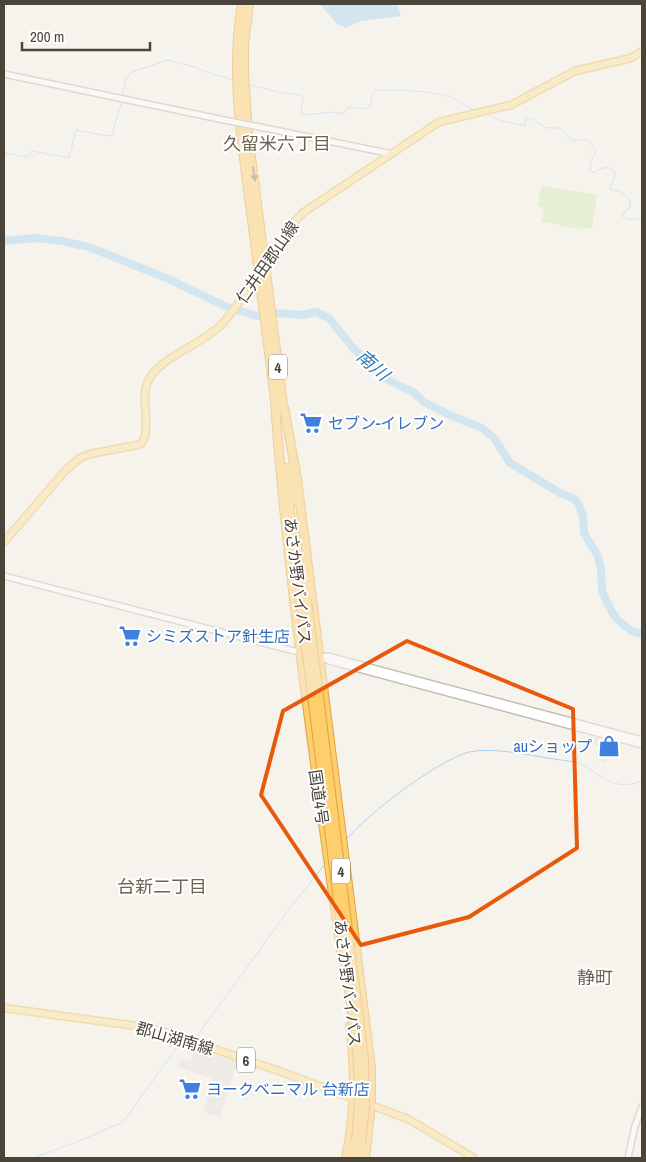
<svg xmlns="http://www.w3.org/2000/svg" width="646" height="1162" font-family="'Archivo Narrow','Noto Sans JP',sans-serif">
<rect width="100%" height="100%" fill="#f6f3ec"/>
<!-- green -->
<path fill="#d2eab5" d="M542,186l55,9 -5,33c-17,3 -34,-5 -51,-6l3,-14 -7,-2z"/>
<!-- parking -->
<path fill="#e5e3e0" d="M590,736l13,4v9l8,6 -6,9 -11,-7 5,-10 -11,-6z
M195,1048l43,14 -18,55 -17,-5 10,-33 -36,-12 4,-8 10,1z"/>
<!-- water -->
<path fill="#a9d4f2" d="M320,4h77l4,12 -40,5 -15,7 -9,-4z"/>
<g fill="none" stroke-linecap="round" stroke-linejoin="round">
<!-- stream -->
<path stroke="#a9d4f2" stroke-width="1" d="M247,84l35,9 19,2 2,3 -2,14 3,3 30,-3 9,2 5,-7 16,2 6,-2 3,-14 3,-3c24,0 51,0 75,7 9,3 15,11 24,14
M122,96l4,-18 6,-6 36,-12 30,8 5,3 30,9
M486,114l15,7 22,4h2l1,-7 7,1 13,9c16,-1 15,0 25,12 14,1 17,-5 25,12l-5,9 -1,8 4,4c6,-4 12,-8 19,-3l2,6 -5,13 12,3 7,7 2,7 -8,8v3l10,3 9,-2
M4,153l24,4 4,-6 37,7 7,-28 32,6 4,-1 10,-35
M346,840c18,-24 94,-81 123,-88 25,-5 59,3 84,7 8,1 18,2 26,4 5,2 9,6 13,8 19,12 28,18 50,10
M195,1039l95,-131 35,-44
M33,1158l46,-17 44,-19 58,-80 10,3"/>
<!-- river -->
<path stroke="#a9d4f2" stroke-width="8" d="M4,241l32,-3 26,3 27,6 77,31 61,29 30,9 20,-3 25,2 14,-3 13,6 25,31 32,30 27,13 11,10 28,14 30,12 12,10 16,25 50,30 14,6 4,4 5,12 1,18 14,23 3,13 1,21 4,10 7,14 5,6 13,11 11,3"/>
<!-- minor casing -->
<g stroke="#c2bbae" stroke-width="8">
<path id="minor" d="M4,74l220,46
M260,127l132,27
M4,576l298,77
M317,657l12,4 313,84
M320,657l8,-1 314,84
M628,1158l7,-32 7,-19"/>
</g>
<!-- major casing -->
<g stroke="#e6c16a" stroke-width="9">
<path id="major" d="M4,542l61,-71 15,-13 10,-4 47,-9 5,-2c11,-19 -5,-48 9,-67 13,-19 49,-32 68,-49 12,-12 21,-26 30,-39 16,-22 31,-45 46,-67l9,-9 135,-90 72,-17 64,-34 56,-13 11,-7
M4,1008l132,18 26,5 117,40 78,29
M368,1104l40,15 66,39"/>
</g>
<!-- highway casing -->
<g stroke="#e0a43c" stroke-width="10">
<path id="highway" d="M242,4c-12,69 0,139 9,208 8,60 15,120 23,180
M249,4l-5,40v27l4,63 36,278
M274,389c13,188 41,375 67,562
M284,407l13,72 74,589v37l-6,53
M285,468l15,132
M290,468l4,33
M304,574l3,26
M346,1158c9,-43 10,-88 4,-132
M352,1158l4,-17
M359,1158l2,-14"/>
</g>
<!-- minor -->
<use href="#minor" stroke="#fff" stroke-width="5"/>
<!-- major -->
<use href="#major" stroke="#ffe39c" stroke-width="6"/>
<!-- highway -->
<use href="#highway" stroke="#ffcf6e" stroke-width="8"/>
<!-- minor-bridge casing -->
<g stroke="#c2bbae" stroke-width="8" stroke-linecap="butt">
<path id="minor-bridge" d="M224,120l36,7"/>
</g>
<!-- highway-bridge casing -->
<g stroke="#e0a43c" stroke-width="10" stroke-linecap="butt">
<path id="highway-bridge" d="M300,600l58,460 1,46 -3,35
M307,600l57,459 1,48 -4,37"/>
</g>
<!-- minor-bridge -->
<use href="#minor-bridge" stroke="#fff" stroke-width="5"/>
<!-- highway-bridge -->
<use href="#highway-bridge" stroke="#ffcf6e" stroke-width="8"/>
</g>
<!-- one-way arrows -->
<defs><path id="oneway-solid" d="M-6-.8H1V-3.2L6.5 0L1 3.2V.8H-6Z" transform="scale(1.25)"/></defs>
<use fill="#937c4e" href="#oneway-solid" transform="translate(254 174) rotate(82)"/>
<!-- marked area -->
<path d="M0 0H646V1162H0ZM407,641l166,68 4,139 -108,69 -108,28 -100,-150 22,-84z" fill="#f6f3ec" fill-opacity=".55" fill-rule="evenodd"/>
<path fill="none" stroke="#e8590c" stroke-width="4" stroke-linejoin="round" d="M407,641l166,68 4,139 -108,69 -108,28 -100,-150 22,-84z"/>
<!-- icons -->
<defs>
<g id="supermarket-bare" transform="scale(1.725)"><path d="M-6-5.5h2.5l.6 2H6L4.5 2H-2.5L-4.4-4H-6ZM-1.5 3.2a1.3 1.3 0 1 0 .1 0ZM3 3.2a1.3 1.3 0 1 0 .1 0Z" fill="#3f7fe0" stroke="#fff" stroke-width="2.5" paint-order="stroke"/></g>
<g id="shop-bare" transform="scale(1.725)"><path d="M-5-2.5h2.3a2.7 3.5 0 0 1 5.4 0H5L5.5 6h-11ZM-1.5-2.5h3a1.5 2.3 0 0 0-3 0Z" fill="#3f7fe0" stroke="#fff" stroke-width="2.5" paint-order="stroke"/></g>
</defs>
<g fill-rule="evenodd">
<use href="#supermarket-bare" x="311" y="423"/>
<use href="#supermarket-bare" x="130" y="636"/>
<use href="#shop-bare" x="609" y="746"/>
<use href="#supermarket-bare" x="190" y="1089"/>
</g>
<g text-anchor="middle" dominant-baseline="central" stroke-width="4" stroke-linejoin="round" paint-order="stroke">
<!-- shield labels -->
<g fill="#fff" stroke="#817c74" stroke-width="1">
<rect x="269" y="354.5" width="18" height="25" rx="4"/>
<rect x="332" y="858.5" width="18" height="25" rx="4"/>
<rect x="237" y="1047.5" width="18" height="25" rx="4"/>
</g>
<g font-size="15" font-weight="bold" fill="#4b4439">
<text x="278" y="367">4</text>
<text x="341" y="871">4</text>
<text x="246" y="1060">6</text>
</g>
<!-- street labels -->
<g font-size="16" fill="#4b4439" stroke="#fff">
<text transform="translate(267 262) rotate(-55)">仁井田郡山線</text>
<text transform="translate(298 581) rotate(83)">あさか野バイパス</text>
<text transform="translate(319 797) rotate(82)">国道4号</text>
<text transform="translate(348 983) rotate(83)">あさか野バイパス</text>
<text transform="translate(175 1038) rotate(16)">郡山湖南線</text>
</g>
<!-- shop labels -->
<g font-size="16" fill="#366cbe" stroke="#fff" text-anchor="start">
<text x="328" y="423">セブン-イレブン</text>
<text x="146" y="636">シミズストア針生店</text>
<text x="592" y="746" text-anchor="end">auショップ</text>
<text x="206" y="1089">ヨークベニマル 台新店</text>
</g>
<!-- neighbourhood labels -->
<g font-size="18" fill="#6e6250" stroke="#fff">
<text x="277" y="143">久留米六丁目</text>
<text x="162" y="886">台新二丁目</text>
<text x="595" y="977">静町</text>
</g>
<!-- water labels -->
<g font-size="18" font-style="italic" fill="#2e7ab2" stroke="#fff">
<text transform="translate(373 365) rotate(41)">南川</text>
</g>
</g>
<!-- border -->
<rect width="646" height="1162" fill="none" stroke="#4b4439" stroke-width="10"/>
<!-- scale -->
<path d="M22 42v8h128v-8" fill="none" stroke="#4b4439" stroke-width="2.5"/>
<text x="30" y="42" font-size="15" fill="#4b4439" stroke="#ffffff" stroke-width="4" paint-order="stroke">200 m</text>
</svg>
